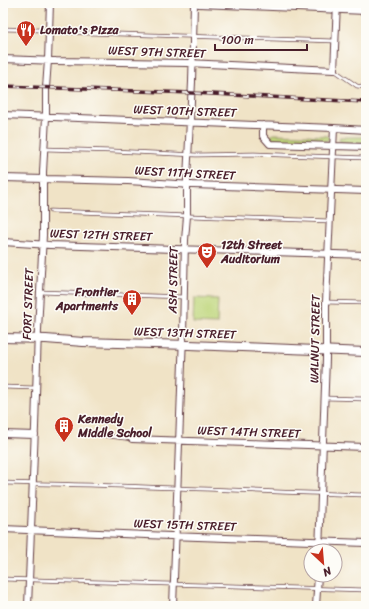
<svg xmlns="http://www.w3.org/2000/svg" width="369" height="609" font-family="Sriracha,sans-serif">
<rect width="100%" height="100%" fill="#fdfcf7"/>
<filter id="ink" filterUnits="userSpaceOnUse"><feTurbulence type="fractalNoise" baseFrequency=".025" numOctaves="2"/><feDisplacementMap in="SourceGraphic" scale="8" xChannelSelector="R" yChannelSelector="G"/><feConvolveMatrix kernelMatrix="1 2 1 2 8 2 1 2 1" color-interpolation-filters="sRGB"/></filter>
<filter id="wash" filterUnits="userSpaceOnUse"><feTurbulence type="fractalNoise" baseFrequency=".012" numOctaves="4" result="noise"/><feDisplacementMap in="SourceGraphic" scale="16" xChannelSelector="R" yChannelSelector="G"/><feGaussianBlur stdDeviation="0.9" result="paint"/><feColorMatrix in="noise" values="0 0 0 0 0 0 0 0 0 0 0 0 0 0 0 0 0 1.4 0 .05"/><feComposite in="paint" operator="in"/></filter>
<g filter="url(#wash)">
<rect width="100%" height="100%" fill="#f0e3c6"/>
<!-- green -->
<path fill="#bed67a" stroke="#847a52" d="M273,134l54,2 2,1v2l-3,2 -54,-2 -1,-3z
M340,137h26v6l-25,-1 -2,-3z
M194,298l24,1 -1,25 -24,-1z"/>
</g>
<g filter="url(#ink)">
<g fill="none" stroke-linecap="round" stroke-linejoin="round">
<!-- lane casing -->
<g stroke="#633c42" stroke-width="4.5">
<path id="lane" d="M3,29l38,1 16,2 278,9
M334,70l23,16 9,1
M45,149l68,2 83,4 58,-1 112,4
M50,211l280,10
M40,292l144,5
M326,302l40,1
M3,387l33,1
M324,398l42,1
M101,435l31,4
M3,483c121,2 242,8 363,12
M3,579l363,11"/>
</g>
<!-- street casing -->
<g stroke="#633c42" stroke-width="8">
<path id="street" d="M3,59l53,2 131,2 147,7 3,-67
M3,115l331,13 32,2
M263,125v11l7,8 96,3
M3,178l125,3 65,4 173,6
M3,242l47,3 316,10
M3,434l32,1
M132,439l234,8
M3,529l167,7 196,7
M319,551l7,-192v-57l8,-174
M28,606l7,-179 3,-97 5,-95v-63l3,-55v-29l2,-28 2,-57
M173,606l10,-271 2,-95 2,-24v-38l5,-96 2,-79
M316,606l2,-31"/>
</g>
<!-- secondary casing -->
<g stroke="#633c42" stroke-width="10">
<path id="secondary" d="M199,3l167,7
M3,338l43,1 37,3 106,3 177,7"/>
</g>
<!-- lane -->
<use href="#lane" stroke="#fff" stroke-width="3"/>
<!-- street -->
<use href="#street" stroke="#fff" stroke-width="6"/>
<!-- secondary -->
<use href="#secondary" stroke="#fff" stroke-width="8"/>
<!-- rail casing -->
<g stroke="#4a1f2b" stroke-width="3.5">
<path id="rail" d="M3,86l189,7 174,9"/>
</g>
<!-- rail -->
<use href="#rail" stroke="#fdfcf7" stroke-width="2" stroke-dasharray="6" stroke-linecap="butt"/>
</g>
</g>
<!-- icons -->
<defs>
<g id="restaurant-pin" transform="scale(1)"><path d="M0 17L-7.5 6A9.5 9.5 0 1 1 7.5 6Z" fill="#c8321e" stroke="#fdfcf7"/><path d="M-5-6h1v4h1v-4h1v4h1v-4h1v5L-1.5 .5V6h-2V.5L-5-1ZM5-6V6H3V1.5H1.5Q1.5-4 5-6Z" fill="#fff"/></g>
<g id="theatre-pin" transform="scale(1)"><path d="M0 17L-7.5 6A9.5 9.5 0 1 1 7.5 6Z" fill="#c8321e" stroke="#fdfcf7"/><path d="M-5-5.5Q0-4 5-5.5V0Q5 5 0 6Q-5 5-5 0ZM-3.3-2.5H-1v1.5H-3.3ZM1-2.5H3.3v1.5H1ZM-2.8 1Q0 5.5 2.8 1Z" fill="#fff"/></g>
<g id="building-pin" transform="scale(1)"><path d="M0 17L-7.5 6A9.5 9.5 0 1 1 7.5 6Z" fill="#c8321e" stroke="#fdfcf7"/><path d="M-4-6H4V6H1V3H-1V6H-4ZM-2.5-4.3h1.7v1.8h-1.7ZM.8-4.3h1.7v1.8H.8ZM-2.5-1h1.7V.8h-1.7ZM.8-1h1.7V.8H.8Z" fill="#fff"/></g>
</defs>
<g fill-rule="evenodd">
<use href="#restaurant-pin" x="26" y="30"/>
<use href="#theatre-pin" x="207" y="252"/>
<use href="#building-pin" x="132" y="299"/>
<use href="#building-pin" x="64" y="426"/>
</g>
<g text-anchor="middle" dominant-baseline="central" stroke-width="3" stroke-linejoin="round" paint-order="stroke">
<!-- poi labels -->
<g font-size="12" font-weight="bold" fill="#4a1f2b" stroke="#fdfcf7" text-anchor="start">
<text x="40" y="30">Lomato's Pizza</text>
<text x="221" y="245">12th Street<tspan x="221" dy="14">Auditorium</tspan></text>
<text x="118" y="292" text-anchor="end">Frontier<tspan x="118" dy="14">Apartments</tspan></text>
<text x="78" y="419">Kennedy<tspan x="78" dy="14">Middle School</tspan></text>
</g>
<!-- street labels -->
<g font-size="12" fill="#4a1f2b" stroke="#fdfcf7">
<text transform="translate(157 52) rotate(2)">WEST 9TH STREET</text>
<text transform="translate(185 111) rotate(2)">WEST 10TH STREET</text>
<text transform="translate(185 173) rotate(3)">WEST 11TH STREET</text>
<text transform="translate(101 235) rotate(2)">WEST 12TH STREET</text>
<text transform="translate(173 280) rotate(-89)">ASH STREET</text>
<text transform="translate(28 304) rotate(-88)">FORT STREET</text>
<text transform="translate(185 333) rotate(2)">WEST 13TH STREET</text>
<text transform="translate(315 339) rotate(-89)">WALNUT STREET</text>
<text transform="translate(249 432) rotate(2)">WEST 14TH STREET</text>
<text transform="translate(185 525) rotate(2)">WEST 15TH STREET</text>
</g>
</g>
<!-- margin -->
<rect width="369" height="609" fill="none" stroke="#fdfcf7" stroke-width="16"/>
<!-- north arrow -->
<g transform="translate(323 563) rotate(154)"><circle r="19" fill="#fdfcf7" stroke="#b5a4a5"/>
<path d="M0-3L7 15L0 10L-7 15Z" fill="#c8321e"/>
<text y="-6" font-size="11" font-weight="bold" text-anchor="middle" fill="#4a1f2b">N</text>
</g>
<!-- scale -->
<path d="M215 44v6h92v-6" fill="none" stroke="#4a1f2b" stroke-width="2"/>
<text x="221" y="44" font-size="12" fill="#4a1f2b" stroke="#fdfcf7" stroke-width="3" paint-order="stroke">100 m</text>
</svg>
